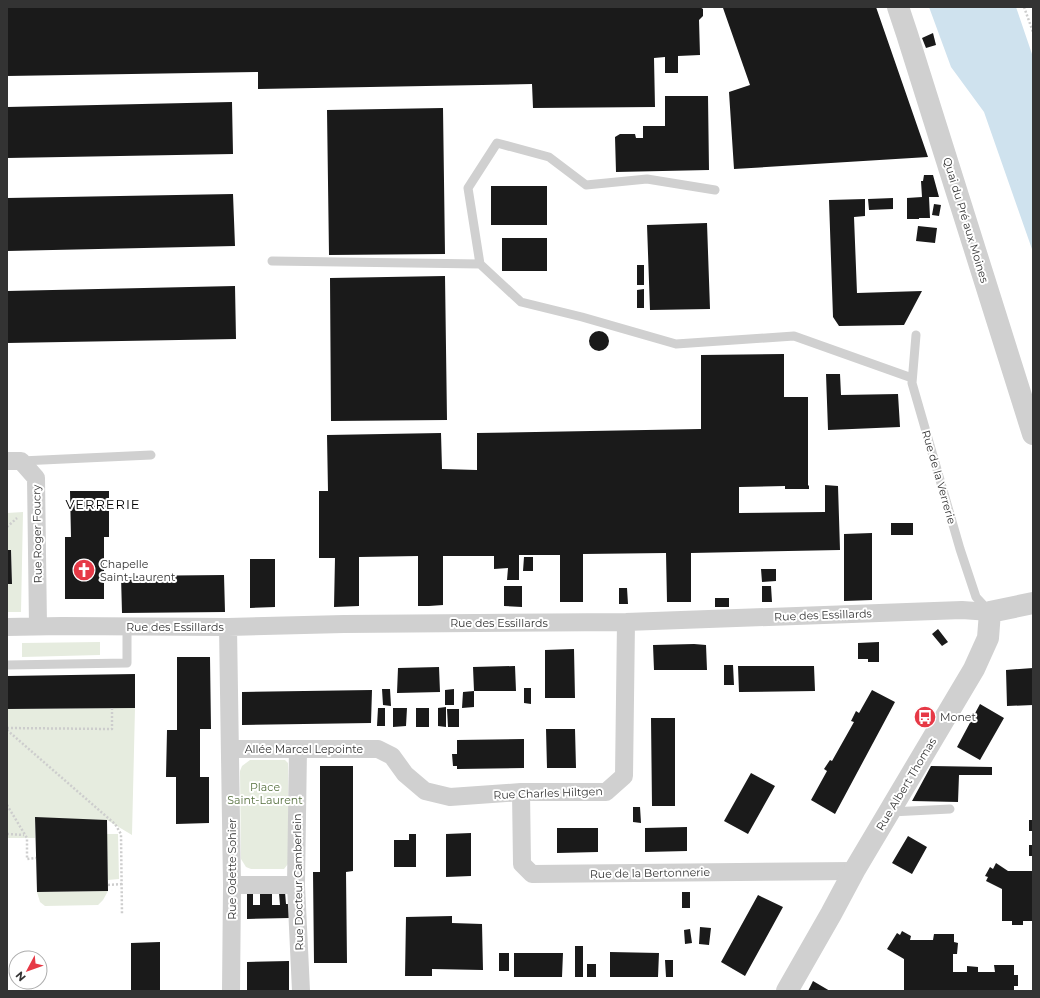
<svg xmlns="http://www.w3.org/2000/svg" width="1040" height="998" font-family="Montserrat,sans-serif">
<rect width="100%" height="100%" fill="#fff"/>
<!-- green -->
<path fill="#e6ecdf" d="M23,512l-2,100h-14v-28l5,-1 -1,-33h-4v-37z
M100,642v13l-78,2v-14z
M135,708l-3,127 -25,-15 -72,-1v19h-28v-129z
M250,760h35l3,3 1,96 -1,5 -4,5h-33l-5,-2 -5,-8 -1,-88 2,-5z
M107,834h11l1,45 -11,1z
M108,891l-5,9 -5,5 -53,1 -5,-4 -3,-10z"/>
<!-- water -->
<path fill="#cfe2ee" d="M929,7h87l17,50v195l-49,-140 -33,-45z"/>
<!-- building -->
<path fill="#1a1a1a" d="M7,7h693l3,2v7l-4,4 1,35 -22,1v17h-13v-16l-11,1 1,49 -122,1 -1,-24 -274,5v-17l-251,4z
M727,7h149l52,150 -194,12 -5,-77 21,-7 -27,-77z
M933,33l3,12 -10,3 -4,-10z
M665,96h43l1,74 -93,2 -1,-35 5,-3h15l1,4h7v-12h22z
M232,102l1,52 -226,4v-51z
M443,108l2,146 -116,1 -2,-145z
M924,175h9l6,22h-10l1,21h-11v1h-12v-21l15,-1 -1,-16h2z
M491,186h56v39h-56z
M233,194l2,52 -228,5v-53z
M893,198v11l-24,1 -1,-11z
M865,199v17l-11,1 3,76 65,-2 -18,34 -65,1 -6,-9 -4,-117z
M934,204l7,1 -2,11 -7,-1z
M707,223l3,86 -60,1 -3,-85z
M918,226l19,2 -2,15 -19,-2z
M502,238h45v33h-45z
M637,265h7v20h-7z
M445,276l2,144 -116,1 -1,-143z
M235,286l1,53 -229,4v-52z
M644,289v19h-7v-18z
M589 341a10 10 0 1 1 20 0a10 10 0 1 1-20 0Z
M784,354v43h24v88l1,1v3h-24v-3l-46,1v26l86,-1v-27l13,1 2,64 -149,3v49h-24l-1,-49 -83,1v48h-23v-47h-41v25h-12l1,-12 -14,1v-13h-51v49l-14,1h-11v-50l-59,1v49l-25,1 1,-49h-16v-67h9l-1,-56 114,-2 1,36 35,1v-37l224,-4v-74z
M826,374h14l1,21 57,-1 2,33 -72,3z
M70,491h39v46h-5v62h-39v-62h6z
M891,523h22v12h-22z
M872,533v67l-28,1v-67z
M7,550h4l1,34h-5z
M524,557h9v14h-10z
M250,559h25v48l-25,1z
M761,569h15v12l-14,1z
M224,575l1,37 -103,1 -1,-37z
M504,586h18v21l-18,-1z
M762,586h9l1,16h-10z
M619,588h8l1,16h-9z
M715,598h14v9h-14z
M938,629l10,13 -6,4 -10,-12z
M879,642v20h-11v-3h-10v-16z
M694,644l12,1 1,25h-53l-1,-25z
M574,649l1,49h-30v-48z
M177,657h33l1,72h-11v48h9v46l-33,1v-47h-10l1,-47h10z
M724,665h9l1,20h-10z
M515,666l1,25h-42l-1,-24z
M738,666h76l1,25 -76,1z
M439,667l1,25 -43,1 1,-25z
M1033,668v37l-26,1 -1,-36z
M135,674v34l-128,1v-33z
M524,688h7v16l-7,-1z
M382,689h8l1,17 -8,-1z
M454,689v16h-9v-15z
M372,690l-1,33 -129,2v-33z
M872,690l23,12 -60,112 -24,-14 16,-29 -3,-2 6,-9 2,1 22,-39 -3,-1 5,-10 3,2z
M474,691v16l-12,1 1,-16z
M980,704l24,14 -24,42 -23,-13z
M446,707v20l-8,-1v-18z
M378,708h7v18h-8z
M393,708h14l-1,18 -13,1z
M416,708h13v19h-13z
M447,709h12v18h-11z
M651,718h24v88h-23z
M546,729h29l1,39h-29z
M524,739v29l-67,1v-3h-4l-1,-12h5v-14z
M320,766h33v105l-7,1 1,91h-33l-1,-91h7z
M931,766l61,1v8h-33l-1,27 -46,-1z
M751,773l24,13 -27,48 -24,-13z
M633,807h7l1,16 -8,-1z
M35,817l72,3 1,71 -71,1z
M1029,820h4v11h-4z
M687,827v24l-42,1v-24z
M557,828h41v24l-41,1z
M471,833v43l-25,1v-43z
M409,834h7v33h-22v-27h15z
M908,836l19,11 -15,27 -20,-11z
M1029,845h4v11h-4z
M996,863l12,8h25v50h-10v4h-11v-4h-10v-32l-16,-8 2,-4 -3,-1 5,-9 3,2z
M272,892v13h8l-1,-12 6,-1 1,12h3v14l-42,1v-26h6v12h7v-12z
M682,892h8v16h-8z
M758,895l25,12 -38,69 -24,-14z
M452,916v7l30,1 1,46 -51,-1v7h-27l1,-59z
M700,927l11,1 -2,17 -10,-1z
M690,929l2,14 -7,1 -1,-14z
M902,931l9,5 -1,4h23l1,-6h20v8l4,1 -1,11h-4v18h14v-6l11,1v5h17l-1,-7h20v10h4v11h-4v5l-63,-1v1h-12v-1h-13v1h-13v-1h-9v-31l-17,-10 10,-16 3,2z
M160,942v49h-29v-48z
M575,946h8v31h-8z
M610,952l49,1 -1,24h-48z
M499,953h10v18h-10z
M514,953h49l-1,24h-48z
M665,960h8v17h-7z
M289,961v30h-42v-29z
M587,964h9v13h-9z
M813,981l17,10h-22z"/>
<g fill="none" stroke-linecap="round" stroke-linejoin="round">
<!-- path -->
<path stroke="#cdcdcd" stroke-width="2.5" stroke-dasharray="2 2" stroke-linecap="butt" d="M1024,7l9,25
M7,527l10,-9
M7,728l105,1v-21
M7,730l108,94 6,10 1,81
M7,805l20,33v21l9,-1
M7,834l17,1
M108,885l14,-1"/>
<!-- service -->
<path stroke="#d0d0d0" stroke-width="9" d="M715,190l-68,-11 -61,6 -37,-28 -52,-14 -29,45 12,76 41,38 61,15 94,27 118,-8 118,42
M272,261l208,3
M916,335l-4,48 48,166 16,48 13,14
M21,461l130,-6
M7,665l120,-2v-37
M891,812l59,-3"/>
<!-- minor -->
<path stroke="#d0d0d0" stroke-width="18" d="M7,461h14l15,17 2,148
M7,627l55,-1 166,1 116,-3 282,-2 336,-12 28,2
M228,627l4,258 -1,106
M230,749h148l14,7 13,18 20,17 25,6 71,-5h85l18,-16 2,-154
M298,749l-2,136 5,106
M521,792l1,72 10,10 322,-3
M232,885h64"/>
<!-- tertiary -->
<path stroke="#d0d0d0" stroke-width="22" d="M898,7l9,27 126,400
M787,991l44,-77 23,-43 120,-202 14,-31 2,-26 43,-9"/>
</g>
<!-- icons -->
<defs>
<g id="church-disc" transform="scale(1.15)"><circle r="9.5" fill="#e63946" stroke="#fff"/><path d="M-1.2-6h2.4v3.5h3.3v2.4h-3.3V6h-2.4V-.1h-3.3v-2.4h3.3Z" fill="#fff"/></g>
<g id="bus-disc" transform="scale(1.15)"><circle r="9.5" fill="#e63946" stroke="#fff"/><path d="M-5-6H5V4H4V6H2V4H-2V6H-4V4H-5ZM-3.5-4V0h7V-4ZM-3.5 1.2v1.5H-2V1.2ZM2 1.2v1.5H3.5V1.2Z" fill="#fff"/></g>
</defs>
<g fill-rule="evenodd">
<use href="#church-disc" x="84" y="570"/>
<use href="#bus-disc" x="925" y="717"/>
</g>
<g text-anchor="middle" dominant-baseline="central" stroke-width="4" stroke-linejoin="round" paint-order="stroke">
<!-- street labels -->
<g font-size="11" fill="#333" stroke="#fff">
<text transform="translate(966 220) rotate(73)">Quai du Pré aux Moines</text>
<text transform="translate(939 477) rotate(74)">Rue de la Verrerie</text>
<text transform="translate(37 534) rotate(-91)">Rue Roger Foucry</text>
<text transform="translate(823 615) rotate(-2)">Rue des Essillards</text>
<text x="499" y="623">Rue des Essillards</text>
<text x="175" y="627">Rue des Essillards</text>
<text x="304" y="749">Allée Marcel Lepointe</text>
<text transform="translate(906 784) rotate(-59)">Rue Albert Thomas</text>
<text transform="translate(548 793) rotate(-2)">Rue Charles Hiltgen</text>
<text transform="translate(232 869) rotate(-90)">Rue Odette Sohier</text>
<text transform="translate(650 873) rotate(-1)">Rue de la Bertonnerie</text>
<text transform="translate(298 882) rotate(-91)">Rue Docteur Camberlein</text>
</g>
<!-- poi labels -->
<g font-size="11" fill="#333" stroke="#fff" text-anchor="start">
<text x="100" y="564">Chapelle<tspan x="100" dy="13">Saint-Laurent</tspan></text>
<text x="940" y="717">Monet</text>
</g>
<!-- park labels -->
<g font-size="11" fill="#56703f" stroke="#fff">
<text x="265" y="787">Place<tspan x="265" dy="13">Saint-Laurent</tspan></text>
</g>
<!-- quarter labels -->
<g font-size="13" letter-spacing="1" fill="#000" stroke="#fff">
<text x="103" y="504">VERRERIE</text>
</g>
</g>
<!-- border -->
<rect width="1040" height="998" fill="none" stroke="#333333" stroke-width="16"/>
<!-- north arrow -->
<g transform="translate(28 970) rotate(229)"><circle r="19" fill="#ffffff" stroke="#adadad"/>
<path d="M0-3L7 15L0 10L-7 15Z" fill="#e63946"/>
<text y="-6" font-size="11" font-weight="bold" text-anchor="middle" fill="#333333">N</text>
</g>
</svg>
